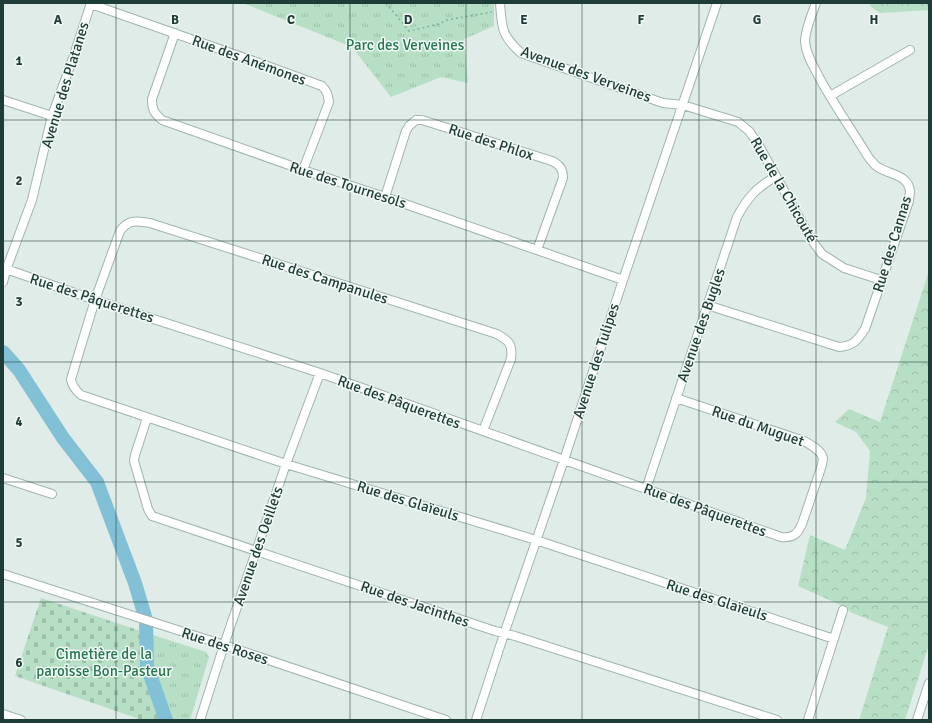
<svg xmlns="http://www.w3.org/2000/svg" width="932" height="723" font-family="Signika,sans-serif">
<defs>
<pattern id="grass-tufts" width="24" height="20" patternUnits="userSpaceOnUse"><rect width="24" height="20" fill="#b6dfc5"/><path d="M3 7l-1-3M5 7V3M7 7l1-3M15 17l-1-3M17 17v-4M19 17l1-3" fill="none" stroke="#9cc0aa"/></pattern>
<pattern id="forest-crowns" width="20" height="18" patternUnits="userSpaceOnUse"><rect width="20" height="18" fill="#b6dfc5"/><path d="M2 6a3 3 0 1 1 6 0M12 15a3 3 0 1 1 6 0" fill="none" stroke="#9cc0aa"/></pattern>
<pattern id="cemetery-stones" width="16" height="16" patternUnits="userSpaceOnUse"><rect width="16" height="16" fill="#b6dfc5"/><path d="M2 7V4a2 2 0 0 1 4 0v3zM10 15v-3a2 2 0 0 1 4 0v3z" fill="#9cc0aa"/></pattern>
</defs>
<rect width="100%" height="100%" fill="#dfece7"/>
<!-- grass -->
<path fill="url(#grass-tufts)" d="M243,3h251v23l-30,13 4,44 -27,-6 -50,20 -39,-50z
M147,633l59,19 3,5 -19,63h-24l-19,-54z"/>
<!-- forest -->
<path fill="url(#forest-crowns)" d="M871,3h58v7l-49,3 -10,-7z
M929,271v373l-24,76h-46l29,-93 -38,-15 -5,-5 -47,-21 12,-51 35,15 21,-52 4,-47 -14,-19 -21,-10 14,-13 31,13z"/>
<!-- cemetery -->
<path fill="url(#cemetery-stones)" d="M41,598l106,35v33l19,54h-24l-127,-44z"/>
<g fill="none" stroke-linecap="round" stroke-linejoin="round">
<!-- river -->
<path stroke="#82c0d6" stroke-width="14" d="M3,352l16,18 44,68 34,44 38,101 11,37 1,46 19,54"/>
<!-- minor casing -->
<g stroke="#a2b4af" stroke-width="10">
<path id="minor" d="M500,3c2,25 1,32 21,50l142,50 20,2 55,17 11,9 9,13 53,95 11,15 22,14 37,12
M91,4l171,60 60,22c5,5 6,9 7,16l-26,68
M175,33l-23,66c0,11 2,14 10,21l141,50 82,27 238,83
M830,96l80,-46
M3,100l49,16
M385,197l21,-66 3,-5 7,-6h6l130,41c8,4 11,8 11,17l-26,72
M3,268l92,32 225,73 461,164c12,1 16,-2 21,-13l20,-59c0,-3 1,-5 1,-7 -2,-8 -12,-13 -19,-17l-128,-43
M3,282l3,-12 26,-70 20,-84 21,-58 18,-55
M707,305l132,42c14,-1 18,-6 26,-18l44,-128c0,-3 1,-7 1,-10 -2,-18 -24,-16 -35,-26 -2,-2 -4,-5 -6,-7 -16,-26 -34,-52 -49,-79 -6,-12 -14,-24 -15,-37 0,-12 7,-28 11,-39
M147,418l-12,37 -1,6 14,48 4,7 343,115 20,5 262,84
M483,431l28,-72c2,-15 -2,-18 -14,-25l-347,-111c-14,-2 -21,-4 -30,8l-25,69 -24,79c1,7 4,11 10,16l205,69 250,76 298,99
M3,478l49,16
M646,489l91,-272c12,-22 19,-28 39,-41
M3,574l221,71 222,75
M3,714l18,6
M200,720l24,-75 62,-181 34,-91
M476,720l28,-86 60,-174 59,-180 94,-277
M808,720l35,-110
M917,720l12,-37"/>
</g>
<!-- path -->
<path stroke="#7db2a7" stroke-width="1.5" stroke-dasharray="2 3" stroke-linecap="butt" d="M386,3l23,28 30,-7 8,-4 45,-8"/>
<!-- minor -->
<use href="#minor" stroke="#fff" stroke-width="8"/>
</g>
<!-- grid -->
<path fill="none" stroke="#1f3d38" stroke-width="1" stroke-opacity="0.55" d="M116,3v717M233,3v717M350,3v717M466,3v717M582,3v717M699,3v717M816,3v717M3,120h926M3,241h926M3,362h926M3,482h926M3,602h926"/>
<g text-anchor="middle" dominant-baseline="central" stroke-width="3" stroke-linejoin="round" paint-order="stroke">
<!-- park labels -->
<g font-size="15" fill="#26774e" stroke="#f0f8f5">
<text x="405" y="45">Parc des Verveines</text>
<text x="104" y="654">Cimetière de la<tspan x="104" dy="17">paroisse Bon-Pasteur</tspan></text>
</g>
<!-- street labels -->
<g font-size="15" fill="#1f3d38" stroke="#f0f8f5">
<text transform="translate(249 60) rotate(20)">Rue des Anémones</text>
<text transform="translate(586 74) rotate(20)">Avenue des Verveines</text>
<text transform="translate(65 85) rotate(-73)">Avenue des Platanes</text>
<text transform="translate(491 142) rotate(18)">Rue des Phlox</text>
<text transform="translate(348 185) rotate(18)">Rue des Tournesols</text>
<text transform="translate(784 190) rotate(60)">Rue de la Chicouté</text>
<text transform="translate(892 244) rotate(-73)">Rue des Cannas</text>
<text transform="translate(325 279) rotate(18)">Rue des Campanules</text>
<text transform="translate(92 298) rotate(18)">Rue des Pâquerettes</text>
<text transform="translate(701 325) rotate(-71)">Avenue des Bugles</text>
<text transform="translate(596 361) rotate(-72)">Avenue des Tulipes</text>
<text transform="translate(399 402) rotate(20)">Rue des Pâquerettes</text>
<text transform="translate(758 426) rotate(19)">Rue du Muguet</text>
<text transform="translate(408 501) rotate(17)">Rue des Glaïeuls</text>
<text transform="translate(705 510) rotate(20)">Rue des Pâquerettes</text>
<text transform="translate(258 546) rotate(-71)">Avenue des Oeillets</text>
<text transform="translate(717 600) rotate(18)">Rue des Glaïeuls</text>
<text transform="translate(415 604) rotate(19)">Rue des Jacinthes</text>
<text transform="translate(225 646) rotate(18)">Rue des Roses</text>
</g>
</g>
<g font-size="13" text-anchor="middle" font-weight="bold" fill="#1f3d38" stroke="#f0f8f5" stroke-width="3" stroke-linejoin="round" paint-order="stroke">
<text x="58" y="24">A</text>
<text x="175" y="24">B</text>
<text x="291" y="24">C</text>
<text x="408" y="24">D</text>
<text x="524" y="24">E</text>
<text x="641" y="24">F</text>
<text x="757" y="24">G</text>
<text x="874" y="24">H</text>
<text x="19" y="65">1</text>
<text x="19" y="185">2</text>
<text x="19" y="306">3</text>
<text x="19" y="426">4</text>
<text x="19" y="547">5</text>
<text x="19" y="667">6</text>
</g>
<!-- border -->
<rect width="932" height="723" fill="none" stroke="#1f3d38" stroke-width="8"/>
</svg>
